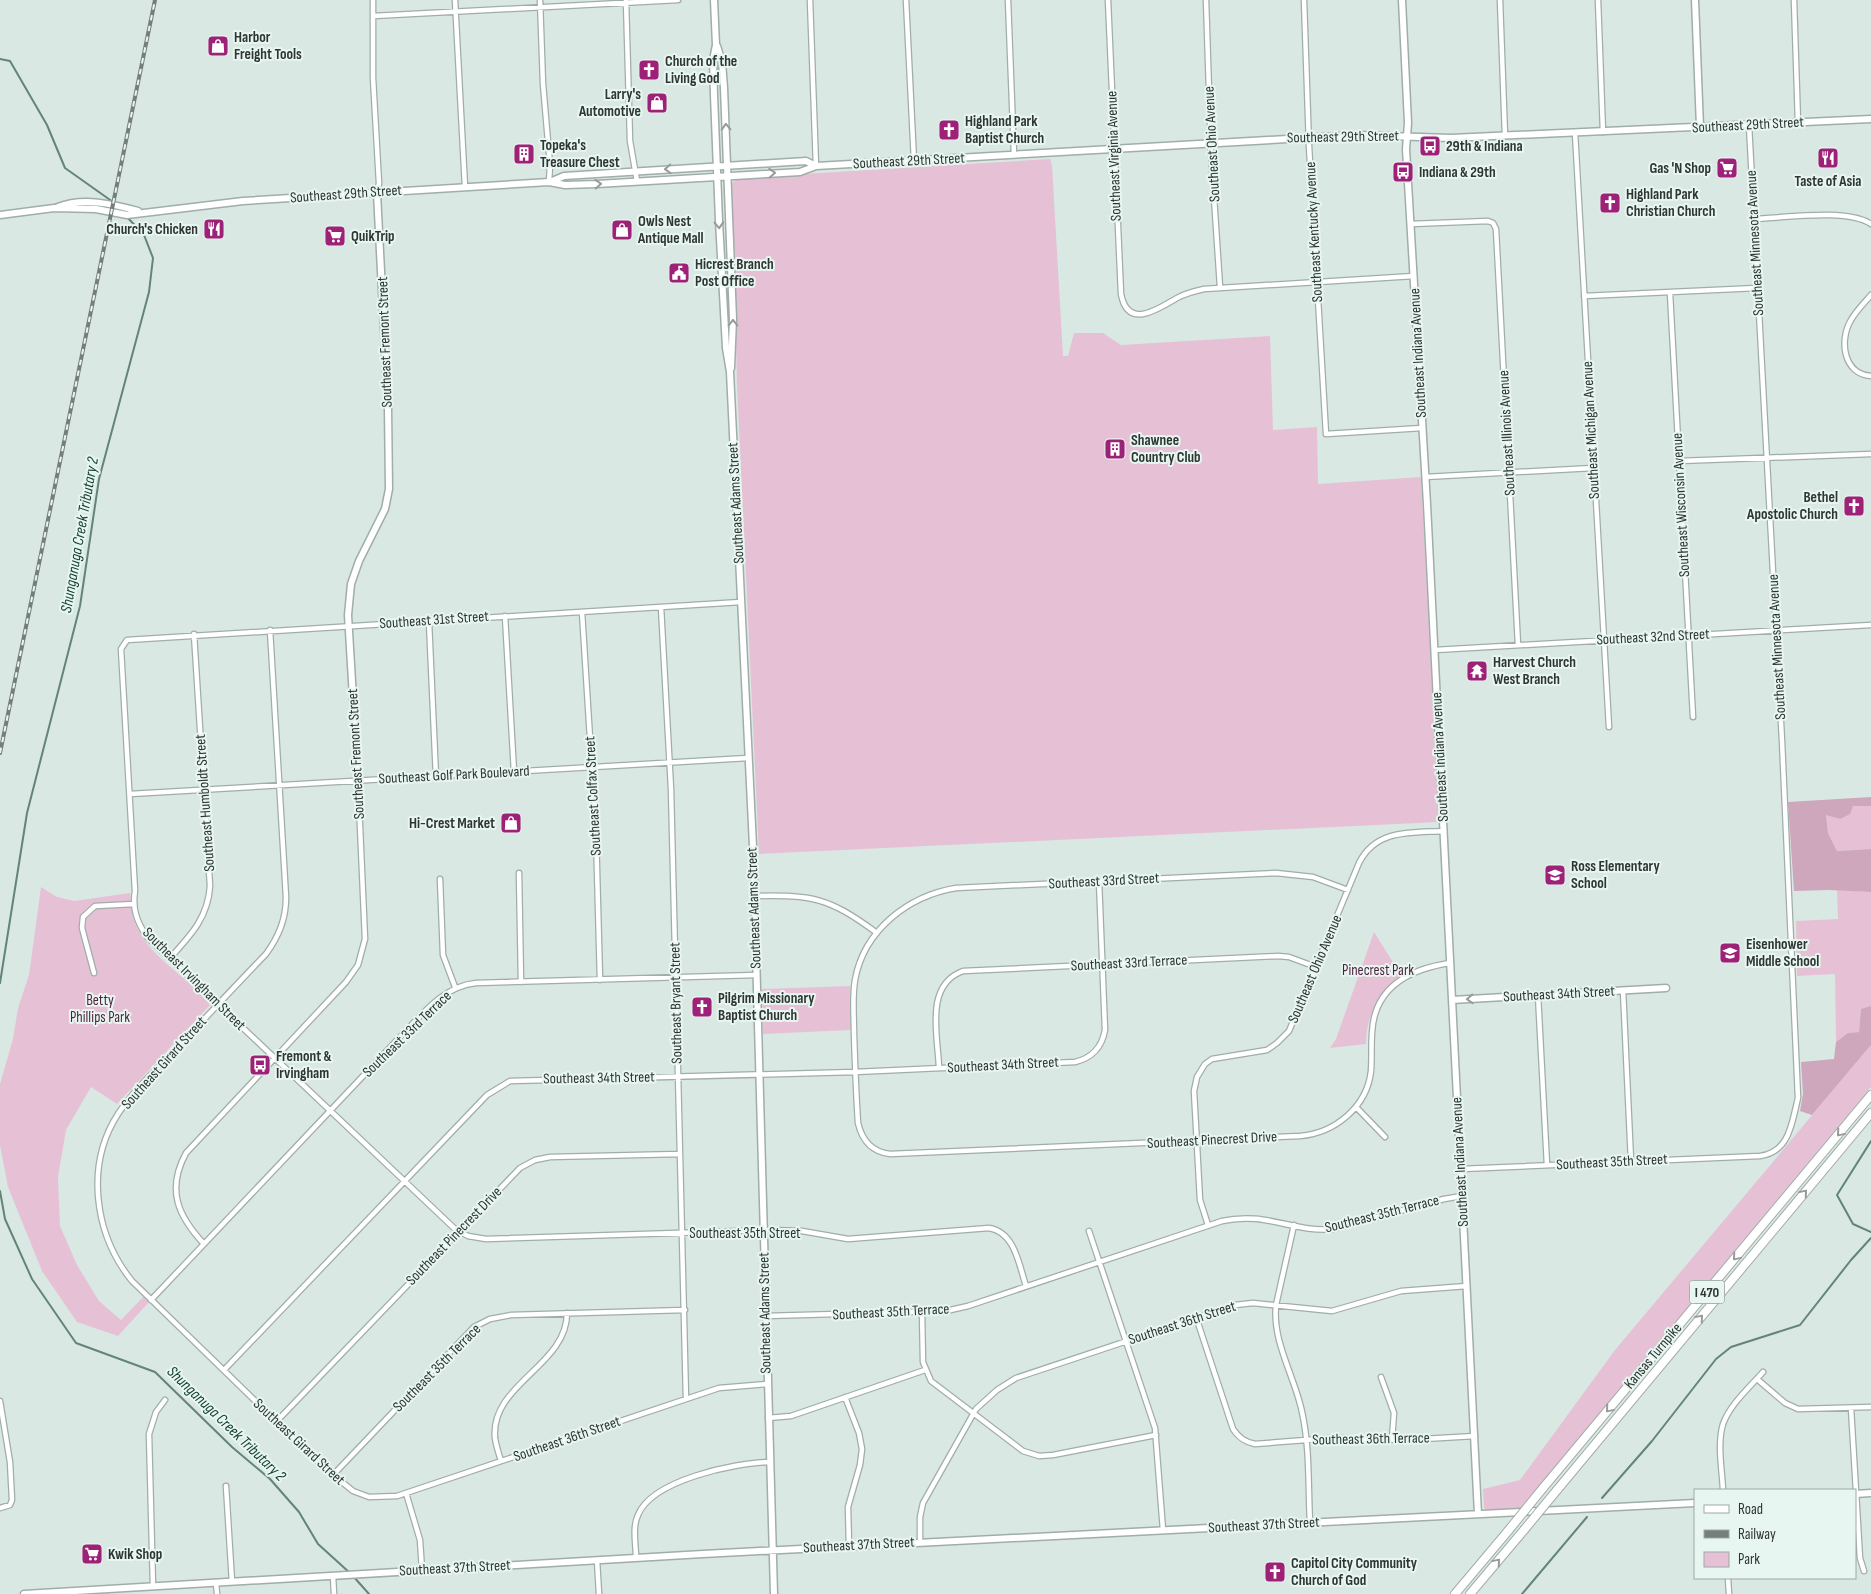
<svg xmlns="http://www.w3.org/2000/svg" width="1871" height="1594" font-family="'Sofia Sans Condensed',sans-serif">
<rect width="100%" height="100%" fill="#dae8e3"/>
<!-- green -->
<path fill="#e6c1d6" d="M1050,159l2,6 11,191h5l6,-23h29l18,12 149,-9 3,94 44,-3 1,57 103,-7 18,345 -680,32 -22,-470 -5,-201 7,-5z
M1853,806h18v43l-34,2 -9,-18 -2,-19 14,5z
M41,887l16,10 17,4 56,-8c1,8 1,19 4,27 13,38 53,54 76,85l-93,99 -26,-17 -25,43 -8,47 2,49 17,39 22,36 22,19 23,-24 5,6 -31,34 -41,-14 -35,-51 -34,-84 -8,-42v-61l13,-45 5,-31 11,-33z
M1837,890l34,2v114l-10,4 -2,22 -11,1 -12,9 -1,-68 -38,2 -1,-55 42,-2z
M1374,932l27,43c-22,18 -35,40 -35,69l-36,4 6,-9z
M850,986l1,44 -88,4 -1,-45z
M1871,1045v42l-349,421 -35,2 -3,-2 -1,-19 37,-9 95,-130z"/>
<!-- forest -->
<path fill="#cea7bd" d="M1871,797v9h-18l-3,8 -10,5 -14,-4 2,18 9,18 34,-2v43l-43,-2 -34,1 -6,-89z
M1871,1006v39l-59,70 -12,-4 3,-17 -2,-32 33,-3 2,-17 12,-9 11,-1 2,-23z"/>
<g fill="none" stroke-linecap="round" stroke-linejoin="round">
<!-- stream -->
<path stroke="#638479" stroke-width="2" d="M0,59l10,2 37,64 18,43 48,34
M0,983l27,-170 53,-207 19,-127 50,-187 4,-34 -9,-23 -18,-19
M1871,1141l-34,54 16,29 18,8
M0,1191l5,28 27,60 44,64 79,29 77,75 38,32 29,33 19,32 32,29
M1602,1498l50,-57 64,-82 15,-12 69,-22 51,-65 20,-22
M353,1576l16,18
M1522,1594l65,-77"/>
<!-- street casing -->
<g stroke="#a0ada8" stroke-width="7">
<path id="street" d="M373,0v78l6,105 -2,10
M455,0l10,187
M540,0l3,84 7,81 -1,17
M810,0l6,166
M906,0l8,161
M1008,0l6,155
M1108,0l13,294c7,37 38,14 56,4 9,-5 18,-7 27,-9l210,-13
M1206,0l5,152 9,135
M1304,0l5,146 17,288 96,-6
M1500,0l5,136
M1598,0l5,132
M1794,0l4,123
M626,1l4,140 7,40
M373,16l305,-16
M1575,133l34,594
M1753,219c31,-1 94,-11 118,5
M1411,224l77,-3 5,2 3,6 22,416
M1670,293l23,424
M1871,295c-7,8 -15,16 -20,25 -12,20 -8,54 20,56
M1584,296l173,-8
M1679,461l192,-7
M1425,477l168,-9
M741,602l-614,38 -6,9 14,242c-3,18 2,31 12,46l308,292 13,7 18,3 286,-9 30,1 46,8 141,-11c26,4 30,37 37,58
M661,607l10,182 15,610
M582,612l14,221 4,147
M505,616l9,156
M429,622l7,155
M270,630l16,267c0,22 -7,39 -20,57 -29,30 -58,61 -86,91 -21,22 -45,43 -62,69 -33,51 -24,120 14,167l183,178 27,23 11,9 16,6 28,-1 322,-108 48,-4
M1435,650l436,-25
M130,794l618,-36
M519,873l2,109
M440,879l3,76 12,32
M1348,890l-35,-13 -37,-4 -320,15c-48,8 -92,42 -101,92 -3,18 -1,36 -1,54 1,30 2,59 4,89 4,17 14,29 32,31l410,-18c35,-3 67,-29 71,-65 1,-13 0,-26 1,-38 2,-46 38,-64 78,-70
M754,896c59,-1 74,1 123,37
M170,958c20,-22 38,-40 40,-72l-16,-252
M94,973l-12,-45 1,-11 12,-11 39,-2
M1623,990l8,171
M1538,995l9,170
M939,1068c-1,-32 -15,-83 24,-97l315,-15 11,1 27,10
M1356,1107l29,30
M1461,1169l299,-13c30,-4 32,-34 38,-58l-16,-357 -33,-616
M1208,1225l-8,-25 -6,-109 3,-14 8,-13 7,-5 55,-9 10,-7 12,-12 70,-168c17,-34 51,-30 85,-32
M1294,1225l-18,80c-4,37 19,72 26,107 8,36 6,74 8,111
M1089,1231l66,197 8,102
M204,1244c-26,-28 -38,-54 -18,-91l160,-171 12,-17 7,-26 -7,-158
M151,1300l248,-262c22,-22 44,-52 77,-55l280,-8
M922,1313l1,49 8,19 92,70 16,5 14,-1 103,-20
M765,1316l181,-5 22,-5 254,-85c44,-10 72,12 111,8l111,-30 18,-3
M1196,1317l37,112c6,9 12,13 22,15l77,-6 74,2 69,-4
M224,1370l263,-275 23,-14 345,-9 220,-10c17,-4 27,-15 30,-32l-6,-149
M1381,1377l13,36 -2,26
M1757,1379l28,24 13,6 73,-2
M845,1397l14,36 3,16 -2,16 -12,42 1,39
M0,1401l10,61 2,38 -2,5 -10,3
M1851,1408l9,150 4,13
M768,1418l23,-2 134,-46
M276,1422l244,-254 15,-8 15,-3 130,-3
M501,1461c-2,-7 -5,-15 -6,-23 -5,-54 72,-72 72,-125
M334,1474l140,-147 16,-8 21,-4 174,-5
M226,1486l6,96
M1723,1490c-1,-21 -6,-46 0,-66 7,-20 27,-37 40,-52
M406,1493l14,47 2,30
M920,1542v-25l3,-14 53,-94 21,-19 19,-12 219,-73 18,-2 79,8 69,-20 66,-5
M636,1558c0,-14 -4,-30 2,-43 14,-35 96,-52 131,-53
M597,1560l2,34
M333,1576l1,18
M1728,1578l1,16
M216,1583l1,11
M153,1587l-4,-153 7,-22 9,-12"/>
</g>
<!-- secondary casing -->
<g stroke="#a0ada8" stroke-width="9">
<path id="secondary" d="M714,0l2,45 -3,15 1,35 5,126 7,127 4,24 23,474 21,748
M1402,0l6,123 -2,26 21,355 51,1010
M1695,0l5,127
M717,46l5,16 2,26 9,231 -2,49
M550,182l14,-6 242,-15 10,5
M58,207c25,-10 55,-3 80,4
M0,215l54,-7 42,1 31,6 116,-14 306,-19 16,3 32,-1 203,-12 16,-6 541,-31 94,3 420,-19
M358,781l-10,-166 3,-31 8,-23 26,-52 4,-20 -1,-81 -11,-215
M1452,1000l214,-12
M1855,1494l16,-1
M24,1594l679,-40 992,-51"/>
</g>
<!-- highway casing -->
<g stroke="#a0ada8" stroke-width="10">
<path id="highway" d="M1543,1488l328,-393
M1557,1490l314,-377
M1455,1594l53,-63
M1470,1594l54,-64"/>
</g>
<!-- street -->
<use href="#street" stroke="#fff" stroke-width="4.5"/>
<!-- secondary -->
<use href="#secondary" stroke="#fff" stroke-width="6"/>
<!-- highway -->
<use href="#highway" stroke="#fff" stroke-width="8"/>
<!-- rail casing -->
<g stroke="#757e7b" stroke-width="4">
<path id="rail" d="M0,753l155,-753"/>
</g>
<!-- rail -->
<use href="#rail" stroke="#e7f6f0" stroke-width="2" stroke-dasharray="5.5" stroke-linecap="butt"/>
<!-- highway-bridge casing -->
<g stroke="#a0ada8" stroke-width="10" stroke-linecap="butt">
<path id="highway-bridge" d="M1524,1530l33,-40
M1508,1531l35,-43"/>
</g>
<!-- highway-bridge -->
<use href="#highway-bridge" stroke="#fff" stroke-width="8"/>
</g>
<!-- one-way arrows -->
<defs><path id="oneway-chevron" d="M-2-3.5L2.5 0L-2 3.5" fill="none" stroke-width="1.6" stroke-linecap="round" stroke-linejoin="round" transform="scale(1.25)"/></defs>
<g stroke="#979a99">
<use href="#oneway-chevron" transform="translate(726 127) rotate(-92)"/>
<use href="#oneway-chevron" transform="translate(668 169) rotate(177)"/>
<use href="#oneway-chevron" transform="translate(772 173) rotate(-3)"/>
<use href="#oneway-chevron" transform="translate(598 184) rotate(-3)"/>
<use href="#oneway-chevron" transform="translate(719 225) rotate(88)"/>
<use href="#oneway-chevron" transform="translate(733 323) rotate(-90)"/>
<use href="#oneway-chevron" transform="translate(1470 999) rotate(177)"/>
<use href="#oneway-chevron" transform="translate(1840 1133) rotate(130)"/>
<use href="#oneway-chevron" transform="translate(1804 1193) rotate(-50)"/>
<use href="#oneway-chevron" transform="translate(1736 1257) rotate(130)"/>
<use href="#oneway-chevron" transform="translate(1700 1318) rotate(-50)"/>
<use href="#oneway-chevron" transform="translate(1609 1409) rotate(130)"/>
<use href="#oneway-chevron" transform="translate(1497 1562) rotate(-50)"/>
</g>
<!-- icons -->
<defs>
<g id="shop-square" transform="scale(1.125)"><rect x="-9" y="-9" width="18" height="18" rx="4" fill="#9d2177" stroke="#e7f6f0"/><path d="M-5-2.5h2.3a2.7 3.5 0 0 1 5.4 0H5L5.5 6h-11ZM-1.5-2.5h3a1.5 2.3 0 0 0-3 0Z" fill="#fff"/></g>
<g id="church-square" transform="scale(1.125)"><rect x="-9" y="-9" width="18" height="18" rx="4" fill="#9d2177" stroke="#e7f6f0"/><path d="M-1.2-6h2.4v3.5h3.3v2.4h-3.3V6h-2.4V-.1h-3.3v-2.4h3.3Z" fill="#fff"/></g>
<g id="bus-square" transform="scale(1.125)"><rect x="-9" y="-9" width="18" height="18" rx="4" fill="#9d2177" stroke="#e7f6f0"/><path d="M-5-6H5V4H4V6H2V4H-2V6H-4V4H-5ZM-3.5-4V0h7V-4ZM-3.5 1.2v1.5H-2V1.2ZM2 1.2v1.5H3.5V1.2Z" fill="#fff"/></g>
<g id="building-square" transform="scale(1.125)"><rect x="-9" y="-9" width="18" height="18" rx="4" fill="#9d2177" stroke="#e7f6f0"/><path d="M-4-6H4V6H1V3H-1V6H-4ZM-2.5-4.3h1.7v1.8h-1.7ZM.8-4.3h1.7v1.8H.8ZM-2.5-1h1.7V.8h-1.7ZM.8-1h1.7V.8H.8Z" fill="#fff"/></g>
<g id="restaurant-square" transform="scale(1.125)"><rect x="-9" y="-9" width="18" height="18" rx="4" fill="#9d2177" stroke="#e7f6f0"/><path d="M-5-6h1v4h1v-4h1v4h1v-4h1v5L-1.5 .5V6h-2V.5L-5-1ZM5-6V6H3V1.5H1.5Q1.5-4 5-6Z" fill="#fff"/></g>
<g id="supermarket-square" transform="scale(1.125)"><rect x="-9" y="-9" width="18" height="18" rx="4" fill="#9d2177" stroke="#e7f6f0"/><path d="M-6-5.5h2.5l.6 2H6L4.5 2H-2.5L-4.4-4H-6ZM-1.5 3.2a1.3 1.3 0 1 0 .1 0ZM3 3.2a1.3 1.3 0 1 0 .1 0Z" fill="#fff"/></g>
<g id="civic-square" transform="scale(1.125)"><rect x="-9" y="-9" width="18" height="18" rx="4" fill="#9d2177" stroke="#e7f6f0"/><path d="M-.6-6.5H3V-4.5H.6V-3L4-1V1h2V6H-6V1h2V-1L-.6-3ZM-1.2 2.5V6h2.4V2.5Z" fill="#fff"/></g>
<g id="temple-square" transform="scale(1.125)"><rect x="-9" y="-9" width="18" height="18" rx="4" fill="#9d2177" stroke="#e7f6f0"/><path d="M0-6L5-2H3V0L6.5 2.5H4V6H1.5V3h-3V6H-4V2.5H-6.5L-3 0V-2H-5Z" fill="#fff"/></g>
<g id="school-square" transform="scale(1.125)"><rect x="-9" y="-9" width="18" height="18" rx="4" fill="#9d2177" stroke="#e7f6f0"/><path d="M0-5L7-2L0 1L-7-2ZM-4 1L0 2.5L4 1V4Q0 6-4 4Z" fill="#fff"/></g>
</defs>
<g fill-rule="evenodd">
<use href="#shop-square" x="218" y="46"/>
<use href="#church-square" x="649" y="70"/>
<use href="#shop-square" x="657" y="103"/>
<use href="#church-square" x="949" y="130"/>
<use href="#bus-square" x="1430" y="146"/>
<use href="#building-square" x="524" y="154"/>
<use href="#restaurant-square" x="1828" y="158"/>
<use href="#supermarket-square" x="1727" y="168"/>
<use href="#bus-square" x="1403" y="172"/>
<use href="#church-square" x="1610" y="203"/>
<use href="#restaurant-square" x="214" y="229"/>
<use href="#shop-square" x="622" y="230"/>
<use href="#supermarket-square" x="335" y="236"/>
<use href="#civic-square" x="679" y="273"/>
<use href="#building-square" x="1115" y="449"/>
<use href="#church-square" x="1854" y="506"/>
<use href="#temple-square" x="1477" y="671"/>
<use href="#shop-square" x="511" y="823"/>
<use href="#school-square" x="1555" y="875"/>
<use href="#school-square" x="1730" y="953"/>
<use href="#church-square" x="702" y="1007"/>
<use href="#bus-square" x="260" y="1065"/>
<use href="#supermarket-square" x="92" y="1554"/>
<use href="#church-square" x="1275" y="1572"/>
</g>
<g text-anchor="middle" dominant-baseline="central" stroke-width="4" stroke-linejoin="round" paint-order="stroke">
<!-- shield labels -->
<rect fill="#e7f6f0" stroke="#666f6c" stroke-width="1" x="1689.5" y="1280.5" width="35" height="23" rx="4"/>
<g font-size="14" font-weight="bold" fill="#2f3533">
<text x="1707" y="1292">I 470</text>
</g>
<!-- poi labels -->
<g font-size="15" font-weight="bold" fill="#2f3533" stroke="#e7f6f0" text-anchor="start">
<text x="234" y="37">Harbor<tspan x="234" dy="17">Freight Tools</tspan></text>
<text x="665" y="61">Church of the<tspan x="665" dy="17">Living God</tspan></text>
<text x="641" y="94" text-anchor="end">Larry's<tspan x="641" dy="17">Automotive</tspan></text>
<text x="965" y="121">Highland Park<tspan x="965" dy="17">Baptist Church</tspan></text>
<text x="540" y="145">Topeka's<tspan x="540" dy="17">Treasure Chest</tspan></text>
<text x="1446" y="146">29th &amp; Indiana</text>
<text x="1711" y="168" text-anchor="end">Gas 'N Shop</text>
<text x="1419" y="172">Indiana &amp; 29th</text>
<text x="1828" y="181" text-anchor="middle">Taste of Asia</text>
<text x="1626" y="194">Highland Park<tspan x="1626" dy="17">Christian Church</tspan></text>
<text x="638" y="221">Owls Nest<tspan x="638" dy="17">Antique Mall</tspan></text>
<text x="198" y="229" text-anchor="end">Church's Chicken</text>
<text x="351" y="236">QuikTrip</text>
<text x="695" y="264">Hicrest Branch<tspan x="695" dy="17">Post Office</tspan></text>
<text x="1131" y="440">Shawnee<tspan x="1131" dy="17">Country Club</tspan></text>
<text x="1838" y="497" text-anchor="end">Bethel<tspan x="1838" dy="17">Apostolic Church</tspan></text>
<text x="1493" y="662">Harvest Church<tspan x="1493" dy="17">West Branch</tspan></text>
<text x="495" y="823" text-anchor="end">Hi-Crest Market</text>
<text x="1571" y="866">Ross Elementary<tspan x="1571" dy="17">School</tspan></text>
<text x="1746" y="944">Eisenhower<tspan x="1746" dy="17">Middle School</tspan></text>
<text x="718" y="998">Pilgrim Missionary<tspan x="718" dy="17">Baptist Church</tspan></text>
<text x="276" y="1056">Fremont &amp;<tspan x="276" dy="17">Irvingham</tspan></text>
<text x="108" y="1554">Kwik Shop</text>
<text x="1291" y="1563">Capitol City Community<tspan x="1291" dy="17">Church of God</tspan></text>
</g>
<!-- street labels -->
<g font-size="15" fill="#2f3533" stroke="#e7f6f0">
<text transform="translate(1748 125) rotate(-3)">Southeast 29th Street</text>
<text transform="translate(1343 137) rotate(-1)">Southeast 29th Street</text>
<text transform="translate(1212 144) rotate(-93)">Southeast Ohio Avenue</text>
<text transform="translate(1114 156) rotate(-92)">Southeast Virginia Avenue</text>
<text transform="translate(909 161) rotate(-3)">Southeast 29th Street</text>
<text transform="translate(346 194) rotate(-4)">Southeast 29th Street</text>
<text transform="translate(1314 232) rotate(-93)">Southeast Kentucky Avenue</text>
<text transform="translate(1755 243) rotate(-93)">Southeast Minnesota Avenue</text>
<text transform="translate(385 342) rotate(-92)">Southeast Fremont Street</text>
<text transform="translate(1418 353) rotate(-93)">Southeast Indiana Avenue</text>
<text transform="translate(1591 430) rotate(-93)">Southeast Michigan Avenue</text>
<text transform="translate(1507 433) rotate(-93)">Southeast Illinois Avenue</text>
<text transform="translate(736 503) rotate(-93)">Southeast Adams Street</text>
<text transform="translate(1681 505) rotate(-93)">Southeast Wisconsin Avenue</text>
<text transform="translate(434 620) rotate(-4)">Southeast 31st Street</text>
<text transform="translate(1653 637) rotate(-3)">Southeast 32nd Street</text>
<text transform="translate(1777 647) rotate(-93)">Southeast Minnesota Avenue</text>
<text transform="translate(356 754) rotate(-93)">Southeast Fremont Street</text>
<text transform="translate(1440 757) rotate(-93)">Southeast Indiana Avenue</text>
<text transform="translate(454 775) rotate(-3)">Southeast Golf Park Boulevard</text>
<text transform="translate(593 796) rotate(-93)">Southeast Colfax Street</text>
<text transform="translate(205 803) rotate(-94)">Southeast Humboldt Street</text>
<text transform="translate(1104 881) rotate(-3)">Southeast 33rd Street</text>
<text transform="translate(754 908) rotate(-92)">Southeast Adams Street</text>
<text transform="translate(1129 963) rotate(-3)">Southeast 33rd Terrace</text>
<text transform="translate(1315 969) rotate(-67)">Southeast Ohio Avenue</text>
<text transform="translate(194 979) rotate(45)">Southeast Irvingham Street</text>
<text transform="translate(1559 994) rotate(-3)">Southeast 34th Street</text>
<text transform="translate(676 1003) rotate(-91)">Southeast Bryant Street</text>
<text transform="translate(407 1034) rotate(-44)">Southeast 33rd Terrace</text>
<text transform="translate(164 1063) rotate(-48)">Southeast Girard Street</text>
<text transform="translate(1003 1065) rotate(-3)">Southeast 34th Street</text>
<text transform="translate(599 1078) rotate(-1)">Southeast 34th Street</text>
<text transform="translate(1212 1140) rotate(-3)">Southeast Pinecrest Drive</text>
<text transform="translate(1460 1162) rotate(-93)">Southeast Indiana Avenue</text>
<text transform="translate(1612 1162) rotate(-3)">Southeast 35th Street</text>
<text transform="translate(1382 1214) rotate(-14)">Southeast 35th Terrace</text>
<text x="745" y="1233">Southeast 35th Street</text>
<text transform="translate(454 1236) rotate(-46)">Southeast Pinecrest Drive</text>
<text transform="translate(891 1312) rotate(-3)">Southeast 35th Terrace</text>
<text transform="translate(765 1313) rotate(-91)">Southeast Adams Street</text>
<text transform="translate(1182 1323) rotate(-18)">Southeast 36th Street</text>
<text transform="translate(1653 1356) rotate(-50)">Kansas Turnpike</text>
<text transform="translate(437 1368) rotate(-45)">Southeast 35th Terrace</text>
<text transform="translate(567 1439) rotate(-19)">Southeast 36th Street</text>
<text transform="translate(1371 1439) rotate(-1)">Southeast 36th Terrace</text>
<text transform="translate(299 1442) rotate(43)">Southeast Girard Street</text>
<text transform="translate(1264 1525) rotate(-3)">Southeast 37th Street</text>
<text transform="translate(859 1545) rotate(-3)">Southeast 37th Street</text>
<text transform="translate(455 1568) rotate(-3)">Southeast 37th Street</text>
</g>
<!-- park labels -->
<g font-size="15" fill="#4f1f3e" stroke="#e7f6f0">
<text x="1378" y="970">Pinecrest Park</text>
<text x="100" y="1000">Betty<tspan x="100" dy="17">Phillips Park</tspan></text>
</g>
<!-- water labels -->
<g font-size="16" font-style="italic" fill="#143d31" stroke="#e7f6f0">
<text transform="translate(80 535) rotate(-80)">Shunganuga Creek Tributary 2</text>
<text transform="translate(226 1424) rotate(44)">Shunganuga Creek Tributary 2</text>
</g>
</g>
<!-- legend -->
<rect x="1694" y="1489" width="162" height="90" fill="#e7f6f0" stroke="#9da9a4"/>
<rect x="1704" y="1505" width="25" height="8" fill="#ffffff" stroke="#9da9a4"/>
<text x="1738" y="1514" font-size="15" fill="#2f3533">Road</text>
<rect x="1704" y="1530" width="25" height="8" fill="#757e7b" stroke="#9da9a4"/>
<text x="1738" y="1539" font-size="15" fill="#2f3533">Railway</text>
<rect x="1704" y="1552" width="25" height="15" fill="#e6c1d6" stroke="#9da9a4"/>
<text x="1738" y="1564" font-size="15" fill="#2f3533">Park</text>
</svg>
